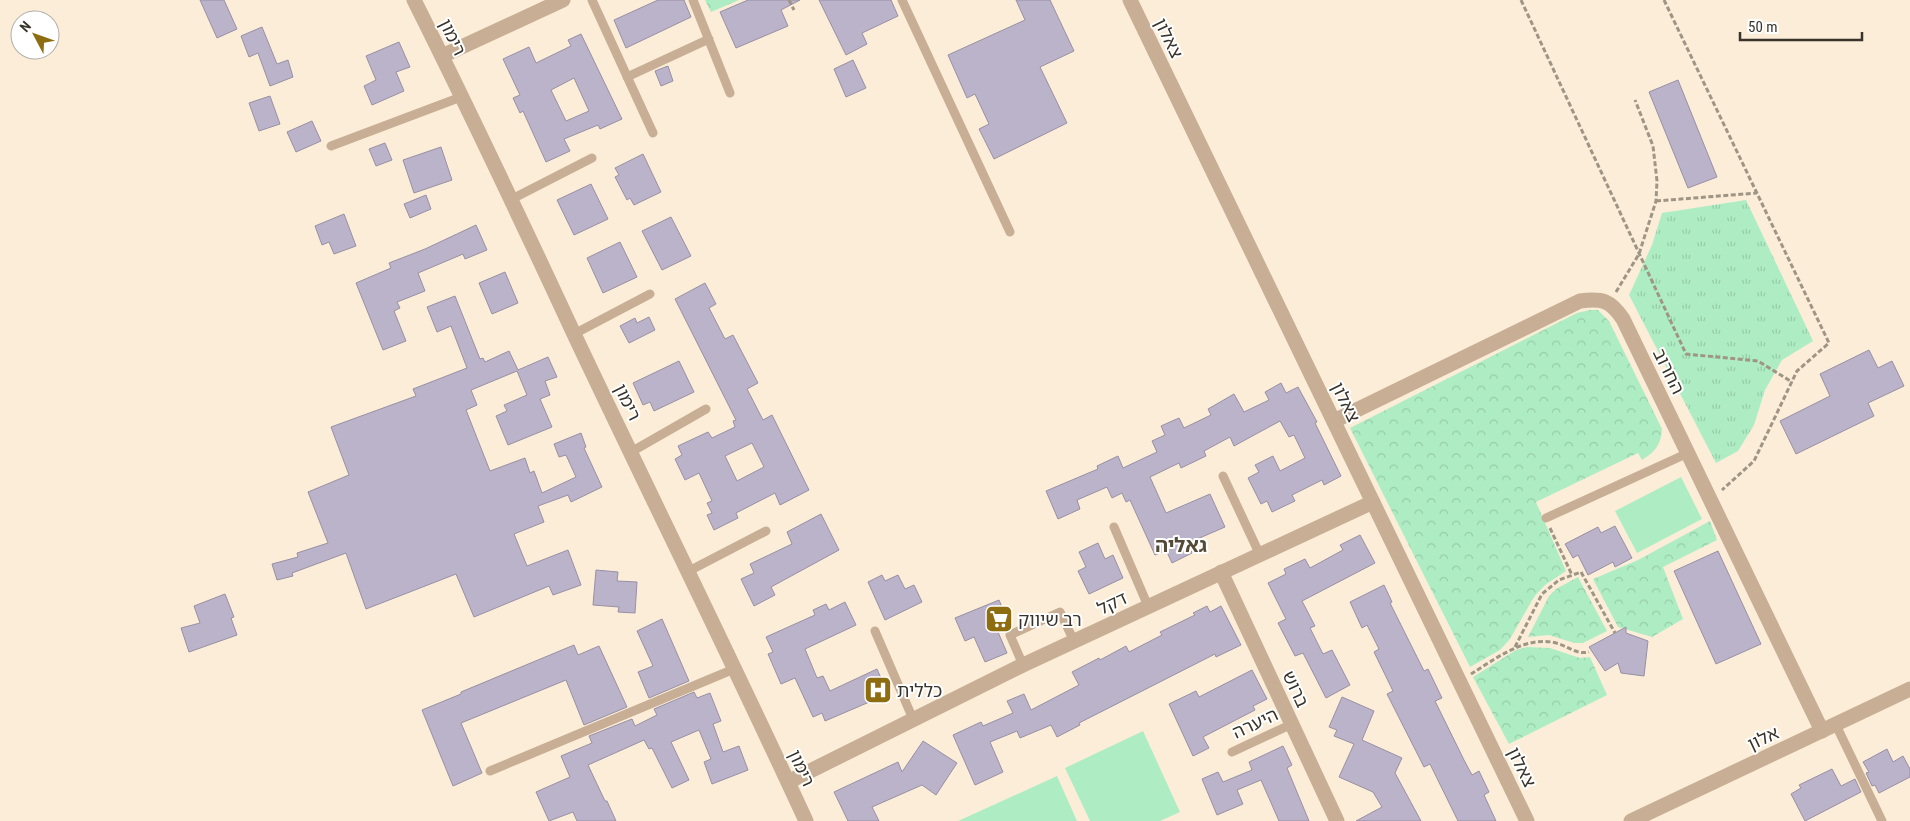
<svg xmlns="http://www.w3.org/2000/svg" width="1910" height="821" font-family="'Roboto Condensed','Noto Sans Hebrew',sans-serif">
<defs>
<pattern id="grass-tufts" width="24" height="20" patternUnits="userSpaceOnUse" patternTransform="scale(1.25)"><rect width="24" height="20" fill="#aeedc4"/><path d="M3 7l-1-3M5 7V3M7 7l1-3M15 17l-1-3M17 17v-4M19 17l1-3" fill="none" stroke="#96cca9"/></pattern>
<pattern id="park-crowns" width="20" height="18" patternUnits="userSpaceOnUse" patternTransform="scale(1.25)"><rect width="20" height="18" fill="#aeedc4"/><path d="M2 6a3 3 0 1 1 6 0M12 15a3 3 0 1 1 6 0" fill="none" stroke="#96cca9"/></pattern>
</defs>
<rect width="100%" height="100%" fill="#fcedd8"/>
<!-- grass -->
<path fill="url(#grass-tufts)" d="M1746,200l67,141 -31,19 -17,30 -11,35 -16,26 -22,12 -87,-168 23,-50 10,-32z"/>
<!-- park -->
<path fill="url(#park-crowns)" d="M705,0h34l-28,12z
M1590,310h8l11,11 53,108c-1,16 -7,23 -20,31l-4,-7 -102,49 30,69 -21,14 -11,12 -24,42 -10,11 -30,17 -120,-239 227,-115z
M1710,521l7,19 -54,27 20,52 -31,18 -34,-10 -25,-48 45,-19z
M1578,577l29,54 -24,12h-9l-25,-8 -21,2 21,-41 7,-7z
M1527,647l23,1 30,10 10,-1 17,38 -98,49 -36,-67 43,-27z"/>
<!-- garden -->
<path fill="#aeedc4" d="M1681,477l21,42 -65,34 -22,-42z
M1143,731l37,81 -20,9h-70l-25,-53z
M1057,776l20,45h-119z"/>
<!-- building -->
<path fill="#bbb3c9" stroke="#9790a5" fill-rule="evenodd" d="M200,0h24l13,29 -20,9z
M658,0h26l7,17 -65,31 -12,-28z
M748,0h52l-19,10 7,16 -52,22 -16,-36z
M819,0h72l7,16 -36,17 5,11 -21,11z
M1016,0h34l24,51 -34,16 27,56 -73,36 -15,-30 10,-5 -14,-30 -8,4 -19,-43 77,-35z
M262,27l15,37 11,-4 5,17 -23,9 -12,-33 -9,4 -8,-21z
M581,34l41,85 -22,10 -2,-4 -34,14 6,12 -24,11 -23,-51 -3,2 -7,-15 7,-3 -17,-36 26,-12 7,16 35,-17 -3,-6zM574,78l15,33 -23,10 -15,-31z
M399,42l11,25 -14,5 8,19 -32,14 -8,-19 12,-6 -10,-24z
M853,60l13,28 -20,9 -12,-28z
M668,66l5,15 -12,5 -6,-15z
M1678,80l39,97 -29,11 -39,-96z
M270,96l10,28 -21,7 -10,-28z
M312,121l9,20 -25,11 -9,-20z
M385,143l7,17 -16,6 -7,-17z
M441,147l11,33 -38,13 -11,-33z
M643,154l18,38 -27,13 -4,-7 -3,2 -12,-23 4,-2 -4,-7z
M591,184l17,35 -34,16 -17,-35z
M426,195l5,14 -21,9 -6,-14z
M344,214l12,32 -22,8 -5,-12 -7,3 -7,-19z
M671,217l20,39 -29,14 -20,-39z
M476,225l11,25 -22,9 -2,-5 -45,19 7,18 -28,11 3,6 -6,3 12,30 -23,9 -27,-67 35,-15 -2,-5 36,-14z
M620,242l17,35 -34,16 -16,-35z
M505,272l13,31 -26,11 -13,-31z
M705,283l11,21 -7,4 16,31 8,-4 25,48 -11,6 16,31 9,-5 37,75 -29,15 -5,-12 -39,20 2,5 -24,12 -7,-15 5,-2 -5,-10 5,-2 -13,-28 -14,7 -10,-21 7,-4 -4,-9 30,-14 4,6 23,-11 -2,-6 3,-1 -61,-121zM752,443l12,24 -27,14 -12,-25z
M455,296l25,63 3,-1 2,4 24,-11 9,19 30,-13 9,20 -12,4 5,14 -10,4 12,28 -44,18 -12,-29 11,-5 -3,-6 23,-10 -10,-24 -46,19 6,15 -11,5 24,61 35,-13 5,15 4,-2 8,22 34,-16 -10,-22 -7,2 -5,-13 27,-11 5,14 -2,1 18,39 -31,15 -3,-7 -30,11 6,16 -30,12 13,32 41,-16 13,35 -28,10 -4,-9 -75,31 -18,-43 -90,35 -20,-56 -54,20 1,3 -16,4 -5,-16 26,-7 -1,-4 31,-10 -20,-51 41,-17 -18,-48 85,-31 -3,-7 54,-21 -16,-42 -14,6 -10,-25z
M649,317l6,13 -26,13 -9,-17 15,-8 2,5z
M1869,350l9,18 14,-7 12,25 -36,17 6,13 -78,38 -16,-33 50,-25 -10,-22z
M679,361l15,31 -40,19 -4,-9 -7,3 -10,-22z
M1281,383l5,10 12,-6 19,35 -2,1 26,53 -17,9 -2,-5 -30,15 3,6 -23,11 -5,-11 -6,3 -13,-26 11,-6 -4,-7 18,-9 7,15 25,-13 -11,-23 -5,2 -9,-16 -46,25 -4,-9 -26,14 2,5 -25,12 -2,-5 -29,14 16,36 44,-19 15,33 -37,16 4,10 -20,10 -6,-13 -11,5 -25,-55 -4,2 -4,-9 -10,5 -5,-11 -30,13 3,9 -22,10 -12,-28 52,-22 -1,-3 21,-10 5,12 34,-16 -5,-11 13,-6 -4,-9 18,-8 5,10 27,-13 -3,-6 26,-15 10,18 25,-12 -4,-8z
M821,514l18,36 -68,37 4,8 -21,11 -13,-27 13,-6 -4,-9 42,-20 -5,-12z
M1615,526l17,32 -17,9 -2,-5 -25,13 -10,-20 -5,3 -8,-14 33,-17 3,6z
M1360,535l15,28 -73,38 13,25 -5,2 13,26 9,-4 18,35 -24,13 -23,-45 -8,3 -17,-33 8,-4 -18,-36 18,-9 -2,-5 21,-10 5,9 33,-18 -3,-5z
M1098,543l7,16 8,-4 10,23 -34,16 -11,-23 8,-4 -7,-15z
M1718,551l43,93 -45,20 -42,-93z
M596,570l22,2 -1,9 20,1 -2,31 -17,-1 1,-5 -26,-2z
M882,575l3,6 13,-6 7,14 9,-4 8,17 -37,18 -17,-38z
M1384,585l8,17 -2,1 34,68 4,-2 14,29 -7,3 29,59 8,15 7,-4 10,21 -5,3 12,26h-38l-28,-57 -6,3 -37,-73 6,-3 -19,-39 5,-3 -12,-24 -5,3 -12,-26z
M225,594l9,23 -3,1 6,17 -48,17 -8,-24 19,-5 -6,-17z
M999,600l8,19 -12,6 12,28 -22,9 -11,-25 -9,4 -10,-23z
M845,602l11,23 -51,24 12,29 6,-2 7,15 47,-22 11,25 -63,27 -3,-8 -9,4 -18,-39 -14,6 -13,-30 5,-2 -7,-15 49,-22 -2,-5 13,-6 3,6z
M1207,606l3,6 11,-6 20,39 -25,12 -1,-3 -136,69 1,2 -23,12 -6,-12 -31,13 -3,-7 -27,11 13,30 -28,13 -22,-50 28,-13 2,4 30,-13 -6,-12 17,-7 7,16 48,-25 -7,-13 27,-14 1,2 26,-14 3,6 33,-17 -2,-3 35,-17 -2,-2z
M662,619l27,62 -40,17 -11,-26 15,-6 -16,-35z
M1626,627v6l22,8 -4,35 -23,-3 -3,-10 -13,8 -16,-24z
M574,645l4,10 21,-9 28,61 -43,18 -18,-45 -105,43 21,50 -29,13 -31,-76 39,-16v-2z
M1252,670l15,29 -14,7 2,4 -52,27 6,11 -16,8 -24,-52 27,-13 3,6z
M694,692l3,6 13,-5 11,28 -8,3 10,28 16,-6 9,24 -36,14 -8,-22 7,-3 -12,-29 -28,12 18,38 -17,8 -20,-40 -3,1 -5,-9 -56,25 17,36h2l9,20h-39l-4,-9 -24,9 -13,-29 34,-15 -9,-21 31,-13 -3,-7 43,-17 3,7 22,-11 -3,-6z
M1342,697l32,14 -12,29 40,18 -7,15 26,48h-65l26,-14 -9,-15 -34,-15 15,-33 -20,-8 3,-6 -8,-3z
M923,741l34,22 -21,32 -14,-10 -50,22 7,14h-31l-14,-29 64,-30 4,10z
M1283,746l9,19 -5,3 22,53h-30l-18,-41 -24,10 6,14 -26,11 -15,-36 16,-7 5,10 29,-12 -3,-8z
M1887,749l6,13 10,-6 7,13v8l-31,16 -4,-8 -3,1 -6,-13 3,-1 -6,-10z
M1832,769l9,17 14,-7 6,13 -56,29 -14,-27 10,-6 -2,-3z"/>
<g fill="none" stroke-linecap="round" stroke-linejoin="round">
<!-- path -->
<path stroke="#9f9585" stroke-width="3" stroke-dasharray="5 2.5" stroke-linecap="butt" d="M789,0l5,10
M1521,0l165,354 72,7 34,21
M1664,0l165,343 -32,28 -43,90 -32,29
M1656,201l101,-8
M1616,292l23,-38 17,-53 1,-20 -4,-35 -18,-46
M1550,528l22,47
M1515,647l27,-53 17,-14 22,-8 34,61
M1471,674c24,-15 55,-39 85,-31 12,3 20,12 33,9"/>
<!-- service -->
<path stroke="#c7ae94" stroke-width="9" d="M592,0l61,133
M693,0l37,93
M902,0l108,232
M627,77l82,-38
M331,146l130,-49
M512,199l80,-41
M574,334l76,-40
M631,452l75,-43
M1223,476l37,79
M1546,518l142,-65
M1114,527l34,79
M687,572l79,-41
M875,631l38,88
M1023,665l-13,-30 50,-23 14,29
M1836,725l46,96
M1232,752l60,-28
M490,771l244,-102"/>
<!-- minor -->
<path stroke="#c7ae94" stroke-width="15" d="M414,0c55,110 108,222 160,334 77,163 157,324 232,487
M1130,0l397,821
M442,56l121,-56
M1334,421l246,-120c22,-3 30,-1 43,18l199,412
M1221,572l116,249
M788,782l235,-117 350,-163"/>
<!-- tertiary -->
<path stroke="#c7ae94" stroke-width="15" d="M1631,821l279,-132"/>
</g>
<!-- icons -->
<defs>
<g id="supermarket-square" transform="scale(1.4375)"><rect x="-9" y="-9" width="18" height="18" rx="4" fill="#8e6c10" stroke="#fff"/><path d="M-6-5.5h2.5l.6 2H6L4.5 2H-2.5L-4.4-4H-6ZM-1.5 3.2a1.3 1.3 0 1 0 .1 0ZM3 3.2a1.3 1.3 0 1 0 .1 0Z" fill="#fff"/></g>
<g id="hospital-square" transform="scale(1.4375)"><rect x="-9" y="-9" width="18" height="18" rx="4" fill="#8e6c10" stroke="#fff"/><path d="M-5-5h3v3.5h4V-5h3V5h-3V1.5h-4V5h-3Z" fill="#fff"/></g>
</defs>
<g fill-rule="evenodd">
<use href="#supermarket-square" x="999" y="619"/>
<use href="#hospital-square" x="878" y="690"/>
</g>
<g text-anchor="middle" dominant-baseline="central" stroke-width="4" stroke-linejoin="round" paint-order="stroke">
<!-- street labels -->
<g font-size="18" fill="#39342b" stroke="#fff">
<text transform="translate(453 37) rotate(64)">רימון</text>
<text transform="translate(1169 38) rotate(64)">צאלון</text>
<text transform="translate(1669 371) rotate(64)">החרוב</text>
<text transform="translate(628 402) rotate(64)">רימון</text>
<text transform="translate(1346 402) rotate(64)">צאלון</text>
<text transform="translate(1112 603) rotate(-25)">דקל</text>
<text transform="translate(1296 689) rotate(65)">ברוש</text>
<text transform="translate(1255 723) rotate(-25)">היערה</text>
<text transform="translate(1763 738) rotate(-25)">אלון</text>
<text transform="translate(1522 767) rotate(64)">צאלון</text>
<text transform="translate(802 768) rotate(65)">רימון</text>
</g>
<!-- poi labels -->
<g font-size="18" fill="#39342b" stroke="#fff" text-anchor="start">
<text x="1018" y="619">רב שיווק</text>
<text x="897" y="690">כללית</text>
</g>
<!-- quarter labels -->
<g font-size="20" font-weight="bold" fill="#544836" stroke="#fff">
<text x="1181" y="545">גאליה</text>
</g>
</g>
<!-- north arrow -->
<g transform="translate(35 35) rotate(311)"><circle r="24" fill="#ffffff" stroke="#b0aeaa"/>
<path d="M0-4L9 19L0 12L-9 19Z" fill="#8e6c10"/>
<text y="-8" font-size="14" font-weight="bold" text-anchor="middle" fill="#39342b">N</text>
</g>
<!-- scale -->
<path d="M1740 32v8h122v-8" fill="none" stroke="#39342b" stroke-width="2.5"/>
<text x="1748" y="32" font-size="15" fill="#39342b" stroke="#ffffff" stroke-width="4" paint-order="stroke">50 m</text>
</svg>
